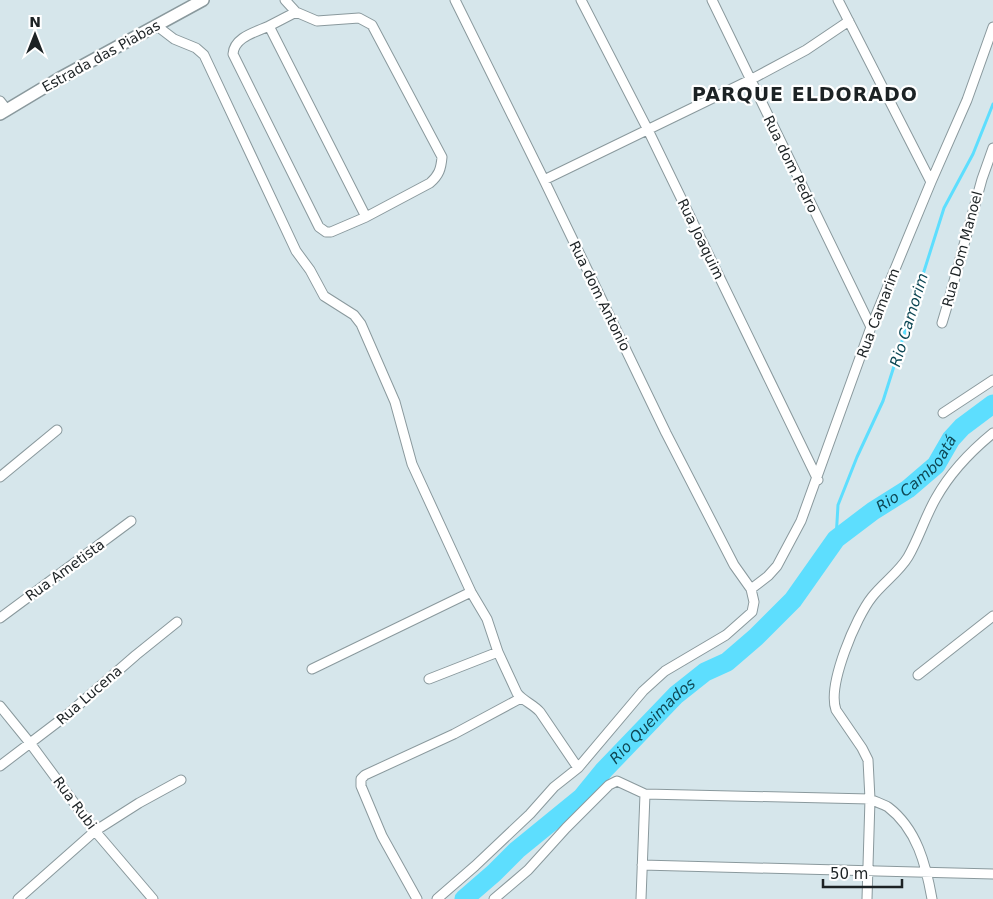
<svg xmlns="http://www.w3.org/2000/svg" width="993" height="899" font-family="'DejaVu Sans',sans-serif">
<rect width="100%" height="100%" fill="#d6e6eb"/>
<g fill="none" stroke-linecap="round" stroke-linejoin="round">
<!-- stream -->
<path stroke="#5ddefe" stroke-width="3" d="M836,539l2,-34 19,-48 26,-56 61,-193 29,-54 20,-50"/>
<!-- river -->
<path stroke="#5ddefe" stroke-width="19" id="s1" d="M464,899l30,-26 23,-23 65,-53 22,-27 72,-75 29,-23 22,-10 29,-25 37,-37 43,-61 37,-28 35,-22 28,-24 15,-26 11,-12 31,-23"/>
<!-- minor casing -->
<g stroke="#8a999d" stroke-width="11">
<path id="minor" d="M285,0l11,12 21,9 42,-3 13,7 70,132c-1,12 -3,18 -12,26l-64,34 -97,-191 27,-14
M581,0l67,130 170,350
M712,0l159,327
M838,0l93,182
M157,26l17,13 22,9 8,7 92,196 14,19 14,26 30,19 7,9 34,78 17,62 59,128 16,27 11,33 19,41c6,8 16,11 23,19l38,56
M269,26c-13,6 -35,11 -36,28l86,173 7,5h5l35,-15
M0,101l7,9
M544,180l206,-100 56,-30 43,-29
M942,323l6,-20 34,-124 11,-31
M943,413l50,-33
M0,477l57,-47
M751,589l17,-13 9,-10 24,-45 70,-194 60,-145 36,-82 26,-73
M0,618l131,-97
M312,669l159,-77
M918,675l75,-59
M429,679l69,-27
M0,706l30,37 65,88 58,68
M0,766l67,-51 69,-60 41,-33
M645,794l225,5c6,3 13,5 18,8 29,22 38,58 44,92
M642,865l351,9
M18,899l77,-68 44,-28 42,-23
M417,899l-35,-63 -21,-50v-7l4,-4 89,-41 67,-36
M437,899l38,-33 55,-52 24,-27 24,-19 65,-77 22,-20 61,-36 26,-23 2,-10 -3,-13 -17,-24 -68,-132 -122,-253 -89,-180
M494,899l34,-29 38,-42 43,-43 8,-4 28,13 -4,105
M867,899l3,-100 -2,-39 -6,-12 -26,-38c-9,-25 20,-93 36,-113 11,-14 27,-25 36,-40 11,-19 17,-40 28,-59 14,-25 35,-47 57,-65"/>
</g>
<!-- tertiary casing -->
<g stroke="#8a999d" stroke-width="14">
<path id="tertiary" d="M0,114l60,-36 143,-78"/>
</g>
<!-- minor -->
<use href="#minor" stroke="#fff" stroke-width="9"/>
<!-- tertiary -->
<use href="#tertiary" stroke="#fff" stroke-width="11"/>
</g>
<g text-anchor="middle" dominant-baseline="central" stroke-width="4.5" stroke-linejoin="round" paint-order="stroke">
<!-- street labels -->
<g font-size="14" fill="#1c2224" stroke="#fff">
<text transform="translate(101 56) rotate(-29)">Estrada das Piabas</text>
<text transform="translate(791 164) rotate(64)">Rua dom Pedro</text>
<text transform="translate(701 239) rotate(64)">Rua Joaquim</text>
<text transform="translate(962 249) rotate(-75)">Rua Dom Manoel</text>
<text transform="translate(600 296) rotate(64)">Rua dom Antonio</text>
<text transform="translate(878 313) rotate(-69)">Rua Camarim</text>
<text transform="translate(65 570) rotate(-36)">Rua Ametista</text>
<text transform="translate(89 695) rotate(-41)">Rua Lucena</text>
<text transform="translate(75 803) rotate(53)">Rua Rubi</text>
</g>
<!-- water labels -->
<g font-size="15" font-style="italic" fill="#0e4855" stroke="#fff">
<text transform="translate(909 320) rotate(-73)">Rio Camorim</text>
<text stroke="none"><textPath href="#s1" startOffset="626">Rio Camboatá</textPath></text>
<text stroke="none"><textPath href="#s1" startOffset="260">Rio Queimados</textPath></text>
</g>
<!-- district labels -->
<g font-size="19" font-weight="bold" letter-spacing="1" fill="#1c2224" stroke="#fff">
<text x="805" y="94">PARQUE ELDORADO</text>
</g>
</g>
<!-- north arrow -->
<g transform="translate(35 35)" stroke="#ffffff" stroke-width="4" paint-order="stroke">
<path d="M0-4L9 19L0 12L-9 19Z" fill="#1c2224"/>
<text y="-8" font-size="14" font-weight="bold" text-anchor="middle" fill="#1c2224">N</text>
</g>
<!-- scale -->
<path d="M823 879v8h79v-8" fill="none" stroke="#1c2224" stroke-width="2.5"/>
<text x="830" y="879" font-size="15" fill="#1c2224" stroke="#ffffff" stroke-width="4" paint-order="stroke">50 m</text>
</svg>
